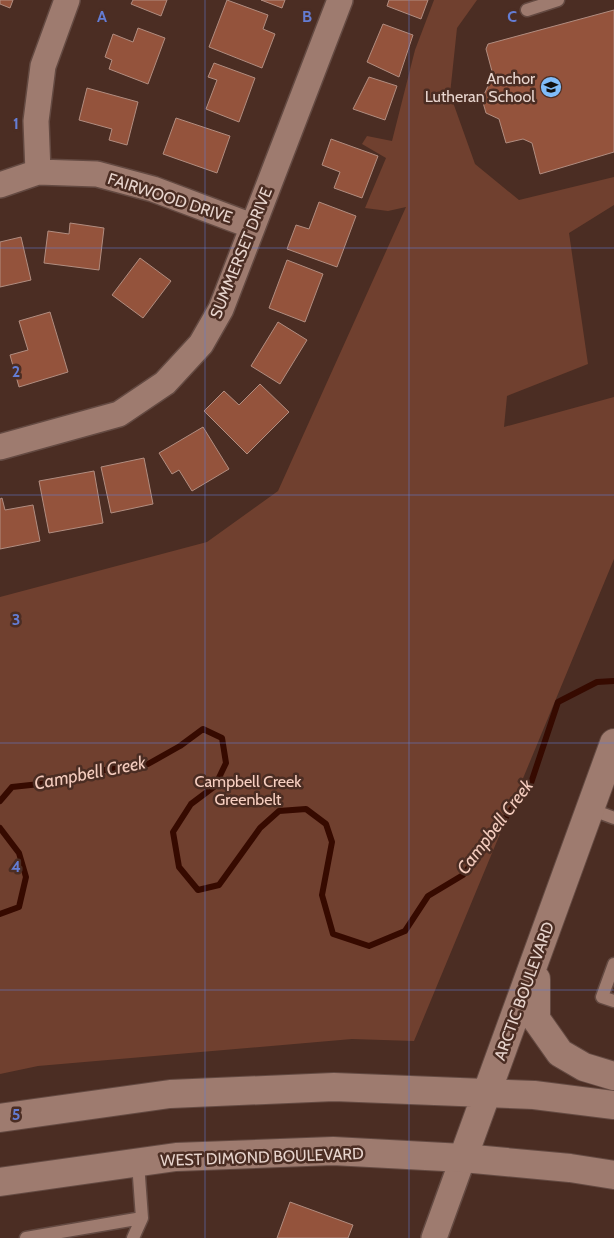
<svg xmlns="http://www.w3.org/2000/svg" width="614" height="1238" font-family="Cabin,sans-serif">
<rect width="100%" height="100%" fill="#4b2d23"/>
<!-- green -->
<path fill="#70402f" d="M434,0h43l-20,28 -7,66 25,70 44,36 95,-23v28l-45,28 19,131 -81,32 -3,31 110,-30v162l-200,482 -62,-2 -314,27 -38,8v-477l207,-55 71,-51 128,-284 -18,4 -23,-3 21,-50 -24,-14 5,-8 25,5 23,-91z"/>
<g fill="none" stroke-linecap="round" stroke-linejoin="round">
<!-- stream -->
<path stroke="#360a00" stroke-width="6" d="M0,801l12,-14 37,-4 56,-13 43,-6 32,-18 23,-17 19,9 4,25 -11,23 -24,18 -18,28 6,35 19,23 21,-5 41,-57 19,-17 27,-2 20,15 6,18 -10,53 11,39 36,12 36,-15 23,-35 35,-21 68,-92 27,-81 39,-20 17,-1
M0,828l19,25 7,24 -7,30 -19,7"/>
</g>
<!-- building -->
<path fill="#94533c" stroke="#b18d80" d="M0,0h13l-3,8 -10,-4z
M133,0h34l-6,16 -30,-12z
M227,0l41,15 -5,14 12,5 -13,34 -53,-21z
M261,0h24l-3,8z
M389,0h39l-7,19 -34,-13z
M614,10v142l-74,22 -8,-31 -9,-4 -17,4 -7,-24 -13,-6 -4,-14 11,-24 -7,-26 2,-5z
M383,24l30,11 -14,42 -32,-15z
M138,28l27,10 -17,46 -39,-15 3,-9 -7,-3 8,-23 20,8z
M214,63l41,15 -16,44 -33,-13 11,-29 -9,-3z
M369,77l28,9 -12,34 -32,-11z
M87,88l51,14 -11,43 -18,-5 3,-11 -33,-9z
M176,118l54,18 -13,37 -54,-19z
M331,139l47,17 -16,42 -28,-10 6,-16 -18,-7z
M319,202l37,14 -19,51 -50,-18 9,-24 13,4z
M70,223l34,5 -5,42 -55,-7 4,-32 21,3z
M21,237l10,43 -31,7v-45z
M140,258l31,23 -28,37 -31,-23z
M287,260l36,14 -18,48 -36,-14z
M50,312l18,60 -49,15 -9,-32 18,-5 -9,-29z
M278,322l29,18 -27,44 -29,-18z
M260,384l29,28 -42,42 -43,-43 20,-20 15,14z
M203,427l26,42 -37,22 -13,-21 -7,4 -13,-21z
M144,458l9,46 -42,9 -10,-46z
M94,471l9,52 -54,10 -10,-52z
M2,498l3,12 28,-5 7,36 -40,8v-50z
M290,1202l63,23 -5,13h-71z"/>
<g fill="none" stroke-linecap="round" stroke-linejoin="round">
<!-- lane casing -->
<g stroke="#644a42" stroke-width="15">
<path id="lane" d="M527,10l31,-10
M590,809l24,9
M614,964l-12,33 12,4
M26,1238l116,-20
M133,1238l9,-20 -4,-55"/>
</g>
<!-- street casing -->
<g stroke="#644a42" stroke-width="28">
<path id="street" d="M38,172l-2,-51 7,-55 24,-66
M0,185l38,-13 59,2 56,15 99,37
M0,447l119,-33 46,-31 36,-39 20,-35 119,-309
M434,1238l29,-80"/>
</g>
<!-- secondary casing -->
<g stroke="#644a42" stroke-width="30">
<path id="secondary" d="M536,979v40l24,34 24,14 30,9
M0,1118l170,-24 164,-7 200,8 80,10
M463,1158l151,-415
M0,1182l176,-25 157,-6 130,7 107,10 44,7"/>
</g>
<!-- lane -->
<use href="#lane" stroke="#9e7b6f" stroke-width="12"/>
<!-- street -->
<use href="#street" stroke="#9e7b6f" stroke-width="25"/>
<!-- secondary -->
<use href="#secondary" stroke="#9e7b6f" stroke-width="28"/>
</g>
<!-- grid -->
<path fill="none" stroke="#647dd4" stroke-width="1" stroke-opacity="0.55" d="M205,0v1238M409,0v1238M0,248h614M0,495h614M0,743h614M0,990h614"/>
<!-- icons -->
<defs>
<g id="school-disc" transform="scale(1.125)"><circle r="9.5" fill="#80bdfa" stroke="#4b2d23"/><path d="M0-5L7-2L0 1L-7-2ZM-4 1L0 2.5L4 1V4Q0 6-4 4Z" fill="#111"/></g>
</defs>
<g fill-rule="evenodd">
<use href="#school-disc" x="551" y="87"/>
</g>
<g text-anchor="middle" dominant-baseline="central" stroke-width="5" stroke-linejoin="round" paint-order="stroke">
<!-- poi labels -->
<g font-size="16" fill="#e8d5ce" stroke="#4b2d23" text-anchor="end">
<text x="535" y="78">Anchor<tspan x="535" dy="18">Lutheran School</tspan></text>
</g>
<!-- street labels -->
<g font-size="16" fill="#e8d5ce" stroke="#4b2d23">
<text transform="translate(170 198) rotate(18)">FAIRWOOD DRIVE</text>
<text transform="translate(241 253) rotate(-68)">SUMMERSET DRIVE</text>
<text transform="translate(524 991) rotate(-70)">ARCTIC BOULEVARD</text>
<text transform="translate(262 1157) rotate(-2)">WEST DIMOND BOULEVARD</text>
</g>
<!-- park labels -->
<g font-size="16" fill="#f7cfc1" stroke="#4b2d23">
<text x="248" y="781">Campbell Creek<tspan x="248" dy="18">Greenbelt</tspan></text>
</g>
<!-- water labels -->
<g font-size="18" font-style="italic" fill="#f3cbbd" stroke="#4b2d23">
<text transform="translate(90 773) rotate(-11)">Campbell Creek</text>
<text transform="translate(495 827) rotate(-53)">Campbell Creek</text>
</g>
</g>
<g font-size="16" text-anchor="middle" font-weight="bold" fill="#647dd4" stroke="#4b2d23" stroke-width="5" stroke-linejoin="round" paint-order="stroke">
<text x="102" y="22">A</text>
<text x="307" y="22">B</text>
<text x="512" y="22">C</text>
<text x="16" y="129">1</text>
<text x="16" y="377">2</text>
<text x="16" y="625">3</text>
<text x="16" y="872">4</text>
<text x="16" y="1120">5</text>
</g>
</svg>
